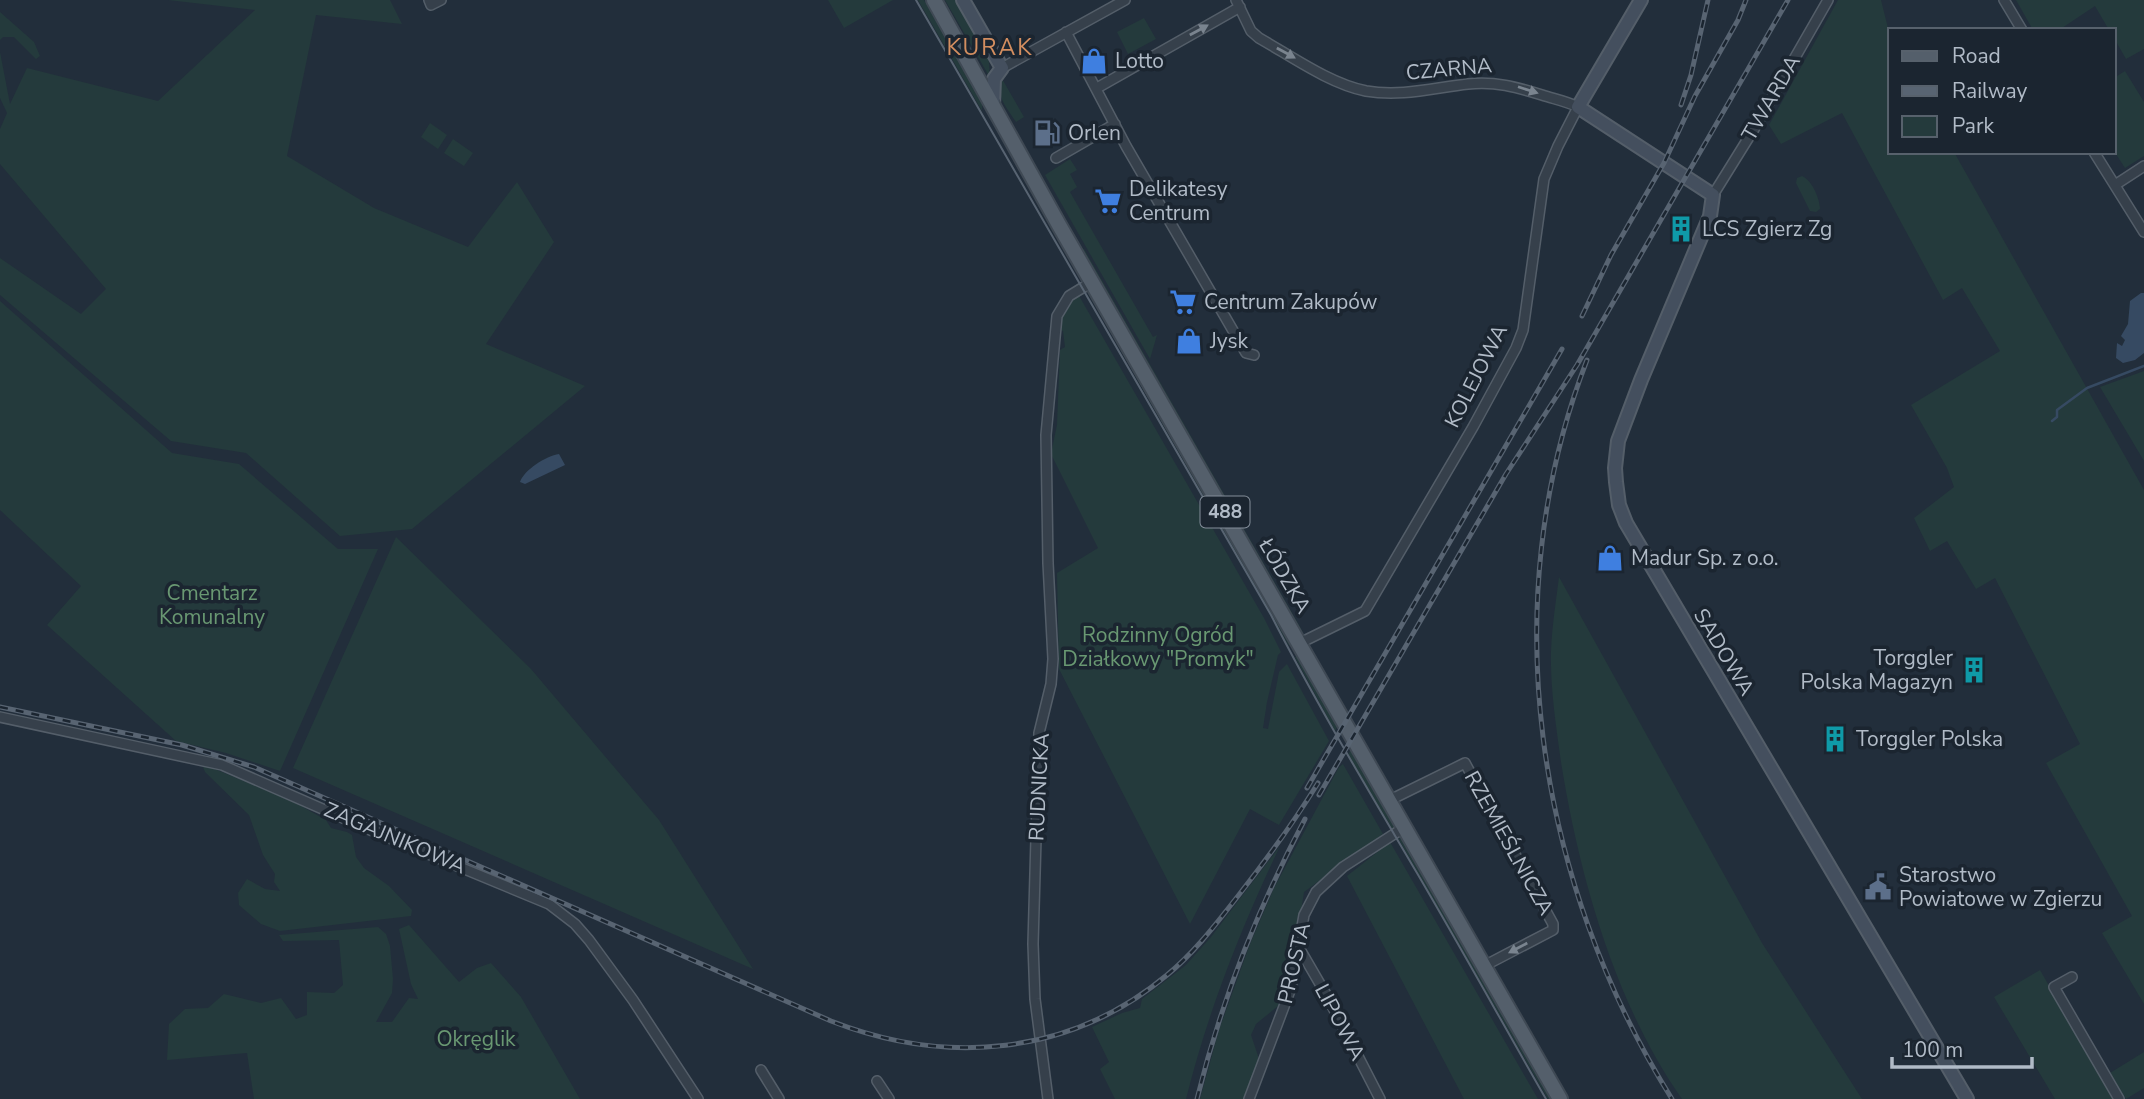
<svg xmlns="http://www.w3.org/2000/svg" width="2144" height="1099" font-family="'Nunito Sans',sans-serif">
<rect width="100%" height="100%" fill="#222e3b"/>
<!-- green -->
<path fill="#243a3c" d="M168,0h222l12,24 -86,-9 -29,141 87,52 94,39 49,-65 37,60 -68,102 99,42 -173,143 -72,7 -94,-83 -75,-12 -171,-146v-37l81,56 25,-25 -106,-125v-35l7,-16 -7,-15v-46l10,52 17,-36 131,33 97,-91z
M828,0h65l-49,28z
M918,0h6l58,101v10z
M945,0h13c13,23 35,48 31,76z
M1838,0h43l9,36v116h64l190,338v514l-42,-71 30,-17 -86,-153 34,-19 -85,-166 -19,11 -29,-48 -17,10 -16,-33 40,-31 -7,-19 -36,-63 89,-54 -38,-63 -19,12 -101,-187 -61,31 -12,-19z
M2016,0h128v49l-18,10 -12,-21v-8h-5l-14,-24 -36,24h-26z
M0,12l34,30 6,14 -4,3 -22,-22h-11l-3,3z
M1144,18l12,21 -28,15 -11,-22z
M2125,71l19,31v54l-19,12 -11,-17v-73z
M1001,77l23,40 -8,5c-11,-17 -20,-25 -15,-45z
M430,123l17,12 -9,14 -17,-12z
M453,139l20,14 -9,13 -20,-13z
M1070,159l7,11 -7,4 7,13 -7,5 83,145 4,-2 -7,24 -105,-184z
M1802,176c10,4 18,23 18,33l-4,3 -6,-1 -14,-28 1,-5z
M1084,249l219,383 -4,-2 -217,-380z
M1087,291h3l201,351 -2,4z
M1078,294l186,324 17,34 -3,3 -11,47 -4,26 5,1 11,-57 8,-8 42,77 -50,84 -29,-16 -60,115 -131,-255 -2,-96 41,-25 -47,-94 6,-29 3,-75 5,-3 -2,-16 -4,-1c1,-18 6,-25 19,-36z
M0,301l172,152 67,11 99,85h40l-98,222 -54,-18 -50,-12 -129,-116 34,-39 -81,-76z
M2144,371v90l-44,-74z
M396,537l135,132 128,151 94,149 -460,-201z
M1559,577l203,366 100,156h-180c-67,-95 -103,-224 -121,-337 -5,-36 -11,-75 -10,-111 1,-25 5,-50 8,-74z
M1299,656l39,69 -3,6 -40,-74z
M1351,749l45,76 -3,5 -45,-75z
M1343,764l40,70 -79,58 -11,73 -10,37 -27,22 -5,11 9,27 -16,37h-44l19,-69 31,-86 24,-56 65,-121z
M205,765l87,36 34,19 5,8 16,4 5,3 4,22 8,11 25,18 23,24 -1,6 -131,15 -19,-7 -22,-19 -1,-12 9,-14 18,10 15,2 -6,-9 1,-8 -12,-19 -14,-40 -44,-43 -2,-5z
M1398,838l7,3 147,258h-4z
M1390,842l148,257h-74l-117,-223z
M1280,846c-39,82 -72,165 -94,253h-71l-15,-30 9,-7 -17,-35 30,-14 18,-5 2,-9 44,-34 25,-28z
M409,925l50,57 18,-14 14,-5 30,34 59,102h-326l-7,-46 -80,7 2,-36 16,-15 23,-1 16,-14 37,9 20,-5 15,21 11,-4v-23l27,1 9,-8 -4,-45 -56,1 -4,-6 99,-8 8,7 4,12 3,33 -1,14 -16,29h16l17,-24 9,1 -7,-15 -12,-55z
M2040,970l74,129h-59l-61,-102z
M2144,1052v36l-18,11 -16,-26z"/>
<!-- water -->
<path fill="#364a62" d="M2141,293h3v60l-9,7 -12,3 -7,-5 1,-15 5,3 3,-6 -4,-4 7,-12 2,-23z
M559,454l6,11 -40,19 -5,-2c4,-12 26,-26 39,-28z"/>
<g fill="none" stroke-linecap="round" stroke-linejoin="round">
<!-- stream -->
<path stroke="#364a62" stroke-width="2.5" d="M2052,421l5,-4v-7l30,-22 57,-22"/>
<!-- street casing -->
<g stroke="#545e69" stroke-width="12">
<path id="street" d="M429,0l2,5 10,-5
M1236,0l15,31 8,7c32,18 71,46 107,53 35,6 67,-3 102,-7 27,-3 48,3 74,11 12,4 24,6 36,12l-20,39 -14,33 -21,151 -7,18 -43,79 -108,184 -65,32
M2004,0l18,30
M1066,32l60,114 120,207 8,2
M1002,68l123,-68
M1097,88l143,-81
M2094,152l50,80
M1056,158l59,-34
M2115,185l29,-19
M1713,195l41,-66 74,-129
M0,717l222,48 153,67 174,72 26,20 14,16 44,60 65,99
M1390,800l75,-37 88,161v6l-69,36
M1298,946l29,50 53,103
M2072,977l-18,10 65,112
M761,1070l18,29
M877,1081l12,18
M1048,1099l-13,-100 -2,-55 6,-211 12,-49 2,-25 -5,-96 -2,-128 11,-119 12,-20 23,-14
M1249,1099l42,-111 13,-73 12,-23 27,-25 62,-40"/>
</g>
<!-- secondary casing -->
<g stroke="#545e69" stroke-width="16">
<path id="secondary" d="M963,0l39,68 -8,11 -1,27
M1641,0l-63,107 135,88 -3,21 -69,164 -23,61 -3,27 1,14 3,23 7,18 341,576"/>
</g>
<!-- primary casing -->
<g stroke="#3f4954" stroke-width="18">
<path id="primary" d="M934,0l125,225 501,874"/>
</g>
<!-- street -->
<use href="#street" stroke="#36404b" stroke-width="9"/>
<!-- secondary -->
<use href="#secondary" stroke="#444f5e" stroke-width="12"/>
<!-- primary -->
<use href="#primary" stroke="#545f6b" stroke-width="14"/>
<!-- tram -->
<path stroke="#586472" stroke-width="2" d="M916,0l355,615c45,88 96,173 146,258 44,75 86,151 129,226"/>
<!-- rail casing -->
<g stroke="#586472" stroke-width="5">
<path id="rail" d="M1681,105l10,-30 17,-75
M1582,316l29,-61 53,-92 31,-67 43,-76 8,-20
M1587,360c-94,243 -51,521 85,739
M0,707l182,38 72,22 577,254c115,45 239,35 336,-46 28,-23 49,-51 71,-79 29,-37 56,-74 80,-113
M1307,788l255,-439
M1319,795l187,-321 71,-109 211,-365
M1197,1099c24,-98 61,-191 108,-280"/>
</g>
<!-- rail -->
<use href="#rail" stroke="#1b2530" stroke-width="2.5" stroke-dasharray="8" stroke-linecap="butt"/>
</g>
<!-- one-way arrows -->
<defs><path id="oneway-solid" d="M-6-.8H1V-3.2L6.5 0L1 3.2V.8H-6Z" transform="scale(1.75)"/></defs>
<g fill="#7a848f">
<use href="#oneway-solid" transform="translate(1199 30) rotate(-29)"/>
<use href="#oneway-solid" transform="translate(1286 53) rotate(29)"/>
<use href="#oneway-solid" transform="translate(1528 90) rotate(18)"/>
<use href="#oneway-solid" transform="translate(1518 948) rotate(152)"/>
</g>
<!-- icons -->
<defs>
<g id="shop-bare" transform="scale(2.1)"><path d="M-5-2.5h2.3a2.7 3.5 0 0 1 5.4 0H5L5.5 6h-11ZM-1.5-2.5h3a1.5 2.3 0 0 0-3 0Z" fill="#3f7fe0" stroke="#1b2530" stroke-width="2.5" paint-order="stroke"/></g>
<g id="fuel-bare" transform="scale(2.1)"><path d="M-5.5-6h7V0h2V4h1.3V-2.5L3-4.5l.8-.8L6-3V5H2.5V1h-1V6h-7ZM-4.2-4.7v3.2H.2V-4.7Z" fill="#5c6f8a" stroke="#1b2530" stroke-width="2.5" paint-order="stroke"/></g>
<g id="supermarket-bare" transform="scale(2.1)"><path d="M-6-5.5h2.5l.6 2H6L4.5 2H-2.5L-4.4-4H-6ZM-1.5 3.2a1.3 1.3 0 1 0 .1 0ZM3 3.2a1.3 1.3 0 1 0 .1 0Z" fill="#3f7fe0" stroke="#1b2530" stroke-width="2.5" paint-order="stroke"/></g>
<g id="building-bare" transform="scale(2.1)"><path d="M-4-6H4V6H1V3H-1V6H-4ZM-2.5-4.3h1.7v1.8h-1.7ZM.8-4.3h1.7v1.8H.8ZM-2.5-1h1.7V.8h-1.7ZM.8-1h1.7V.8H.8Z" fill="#0f9aa8" stroke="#1b2530" stroke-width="2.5" paint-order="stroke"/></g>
<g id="civic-bare" transform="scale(2.1)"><path d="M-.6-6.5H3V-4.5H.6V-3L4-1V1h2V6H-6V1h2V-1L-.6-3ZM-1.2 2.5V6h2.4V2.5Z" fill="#5c6f8a" stroke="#1b2530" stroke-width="2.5" paint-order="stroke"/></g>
</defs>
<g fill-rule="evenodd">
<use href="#shop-bare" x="1094" y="61"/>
<use href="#fuel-bare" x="1047" y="133"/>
<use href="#supermarket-bare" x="1108" y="201"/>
<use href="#building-bare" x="1681" y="229"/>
<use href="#supermarket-bare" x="1183" y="302"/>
<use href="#shop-bare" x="1189" y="341"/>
<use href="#shop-bare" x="1610" y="558"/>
<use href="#building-bare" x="1974" y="670"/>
<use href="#building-bare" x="1835" y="739"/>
<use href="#civic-bare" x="1878" y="887"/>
</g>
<g text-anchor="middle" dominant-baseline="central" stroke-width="7" stroke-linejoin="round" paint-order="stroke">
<!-- shield labels -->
<rect fill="#1b2530" stroke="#848e9a" stroke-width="2" x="1200.5" y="496.5" width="49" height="31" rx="5"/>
<g font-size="19" font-weight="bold" fill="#b1bbc7">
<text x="1225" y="512">488</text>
</g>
<!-- poi labels -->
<g font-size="21" fill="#b1bbc7" stroke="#1b2530" text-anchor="start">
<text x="1115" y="61">Lotto</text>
<text x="1068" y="133">Orlen</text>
<text x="1129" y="189">Delikatesy<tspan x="1129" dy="24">Centrum</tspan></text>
<text x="1702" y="229">LCS Zgierz Zg</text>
<text x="1204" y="302">Centrum Zakupów</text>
<text x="1210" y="341">Jysk</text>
<text x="1631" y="558">Madur Sp. z o.o.</text>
<text x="1953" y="658" text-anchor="end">Torggler<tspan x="1953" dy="24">Polska Magazyn</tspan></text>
<text x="1856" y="739">Torggler Polska</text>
<text x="1899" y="875">Starostwo<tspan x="1899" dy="24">Powiatowe w Zgierzu</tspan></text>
</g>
<!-- street labels -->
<g font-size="21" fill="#b1bbc7" stroke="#1b2530">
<text transform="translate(1449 69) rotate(-5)">CZARNA</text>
<text transform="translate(1771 98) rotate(-60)">TWARDA</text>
<text transform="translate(1476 376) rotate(-63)">KOLEJOWA</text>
<text transform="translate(1285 576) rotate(60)">ŁÓDZKA</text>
<text transform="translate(1724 652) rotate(59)">SADOWA</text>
<text transform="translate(1039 787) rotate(-87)">RUDNICKA</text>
<text transform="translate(395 838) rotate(23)">ZAGAJNIKOWA</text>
<text transform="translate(1509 843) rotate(61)">RZEMIEŚLNICZA</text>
<text transform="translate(1294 963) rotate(-77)">PROSTA</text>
<text transform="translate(1340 1022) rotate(62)">LIPOWA</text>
</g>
<!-- park labels -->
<g font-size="21" fill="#699872" stroke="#1b2530">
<text x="212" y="593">Cmentarz<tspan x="212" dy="24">Komunalny</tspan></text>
<text x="1158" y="635">Rodzinny Ogród<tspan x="1158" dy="24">Działkowy "Promyk"</tspan></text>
<text x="476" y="1039">Okręglik</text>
</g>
<!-- neighbourhood labels -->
<g font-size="23" letter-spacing="2" fill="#d38e60" stroke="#1b2530">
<text x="990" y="47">KURAK</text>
</g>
</g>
<!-- legend -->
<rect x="1888" y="28" width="228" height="126" fill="#1b2530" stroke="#57616c" stroke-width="2"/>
<rect x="1902" y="51" width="35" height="10" fill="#545f6b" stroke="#57616c" stroke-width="2"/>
<text x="1952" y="63" font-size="21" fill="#b1bbc7">Road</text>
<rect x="1902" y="86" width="35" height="10" fill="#586472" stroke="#57616c" stroke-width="2"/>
<text x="1952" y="98" font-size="21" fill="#b1bbc7">Railway</text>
<rect x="1902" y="116" width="35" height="21" fill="#243a3c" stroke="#57616c" stroke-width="2"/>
<text x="1952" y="133" font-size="21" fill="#b1bbc7">Park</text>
<!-- scale -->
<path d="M1892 1057v10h140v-10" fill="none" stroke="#b1bbc7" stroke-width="3.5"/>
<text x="1902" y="1057" font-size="21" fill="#b1bbc7" stroke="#1b2530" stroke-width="5" paint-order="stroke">100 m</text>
</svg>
